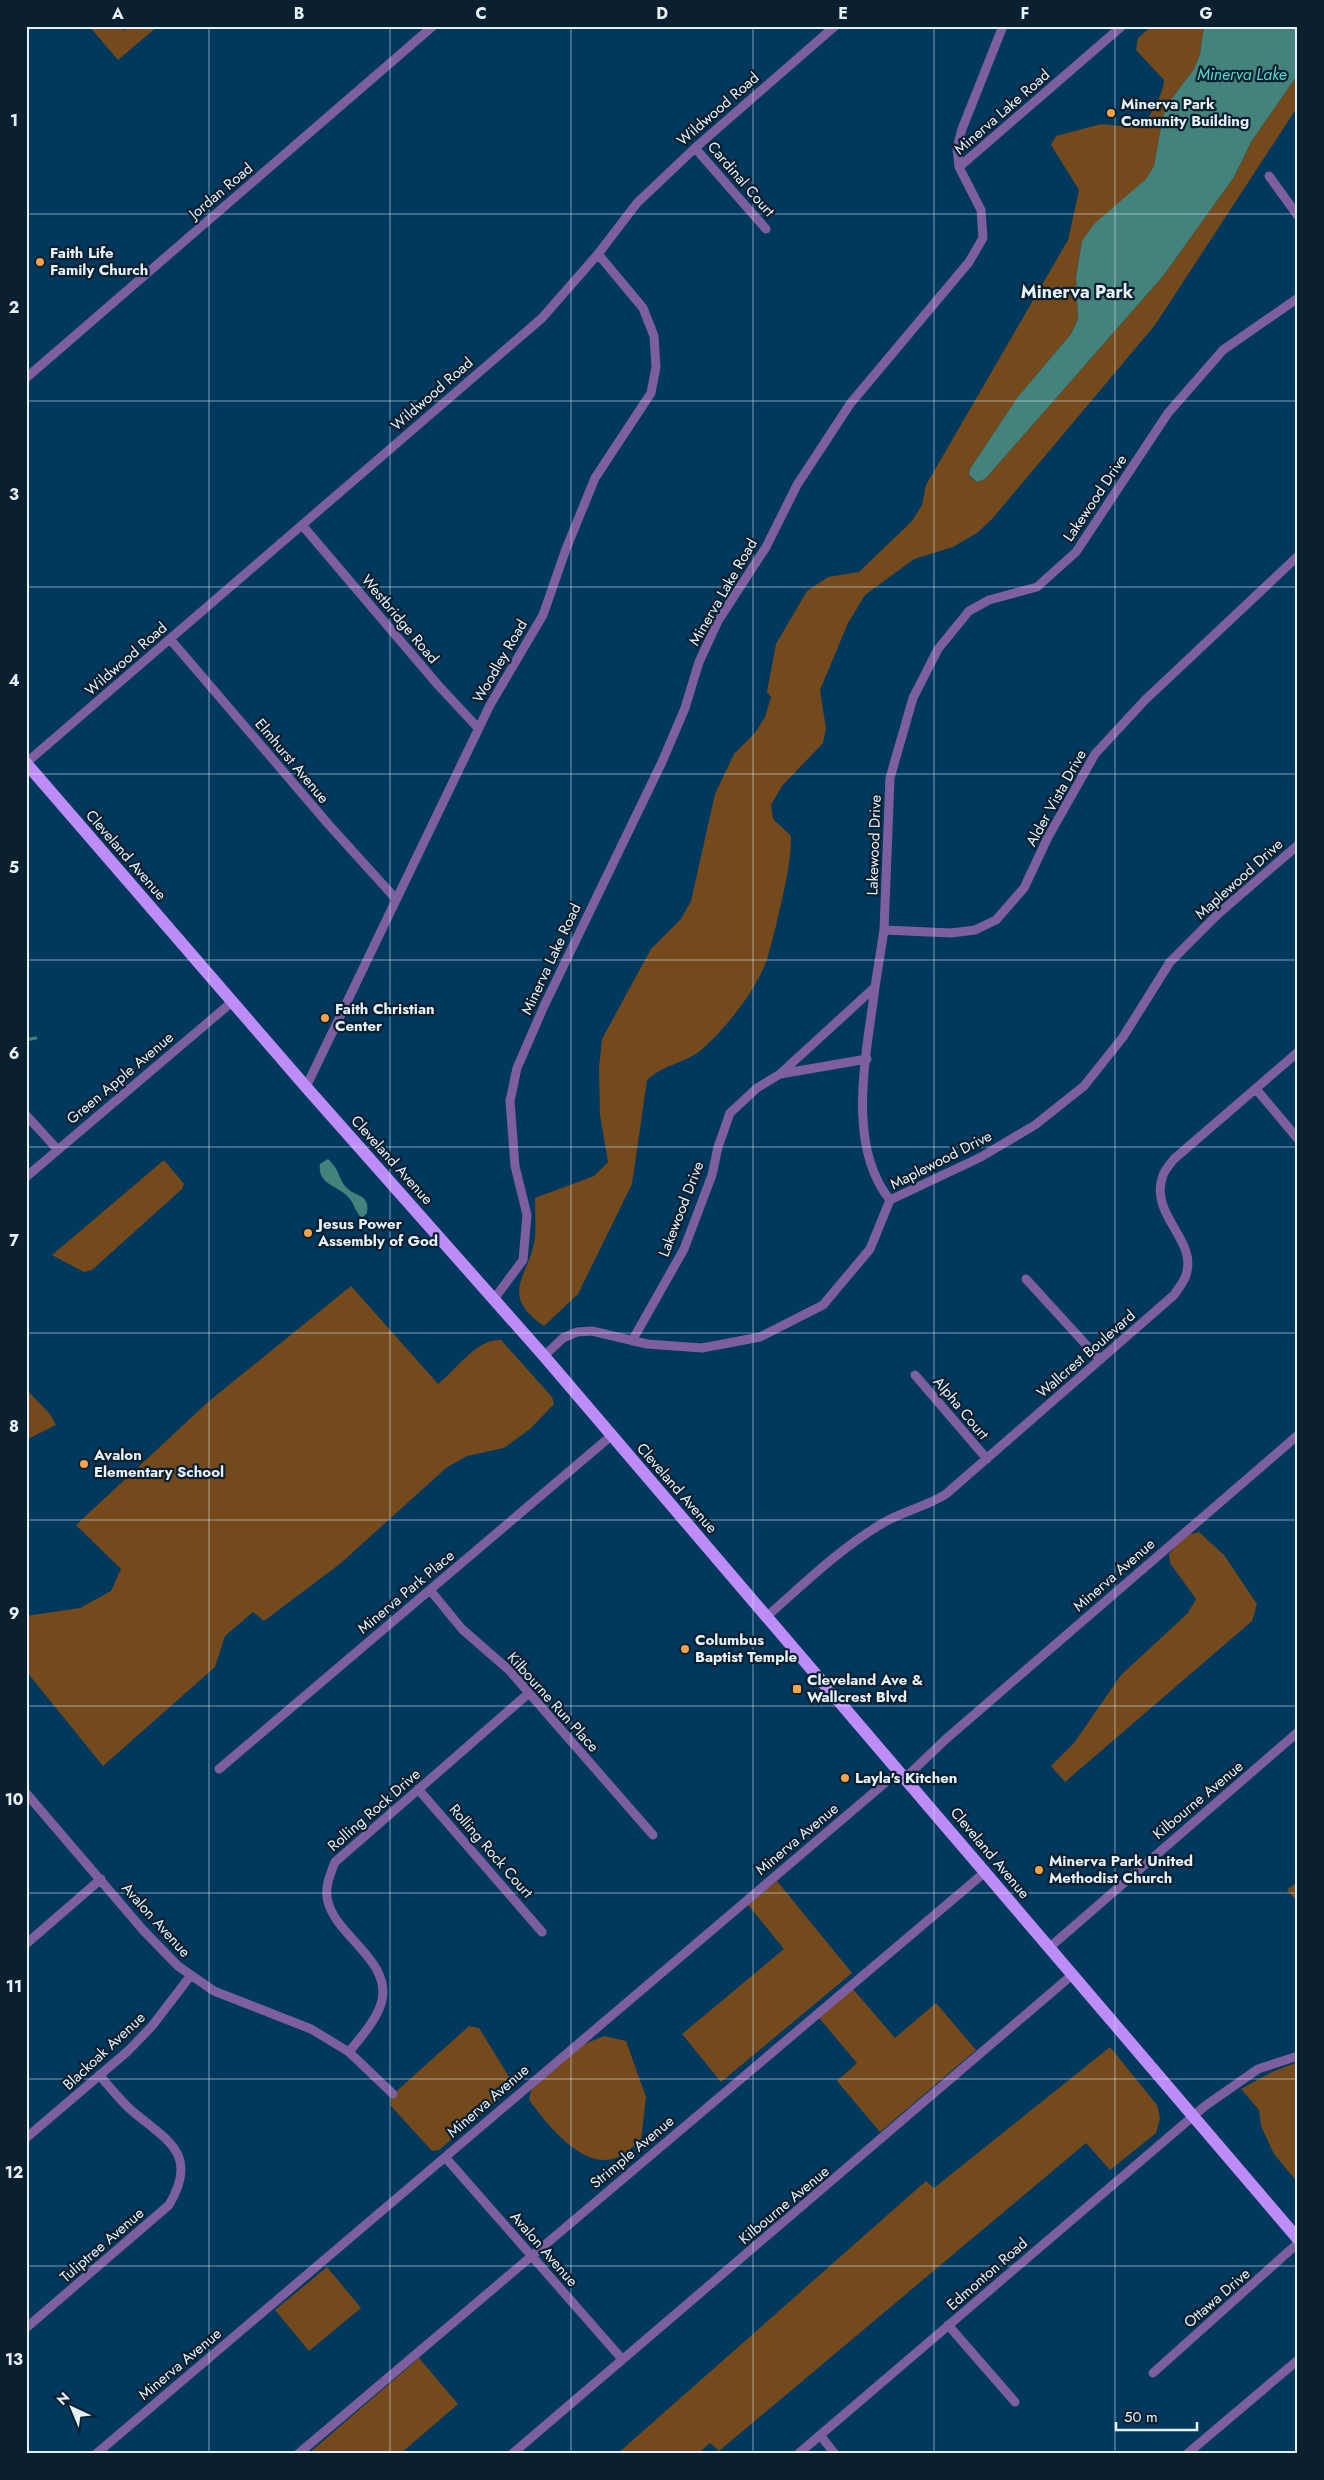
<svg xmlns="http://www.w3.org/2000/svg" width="1324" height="2480" font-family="Jost,sans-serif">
<rect width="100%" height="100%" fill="#00395d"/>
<!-- green -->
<path fill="#744a1d" d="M89,26h27l8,4 7,-4h27l-40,34z
M1152,26h52l-4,28 -6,15 -24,32 -7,15 -9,50 -8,13 -64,62 -6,36 2,42 -7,15 -54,64 -47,71 -1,7 8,6 8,-3 178,-203 71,-99 17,-35 47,-68v32l-143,219 -163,194 -15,14 -24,14 -39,12 -49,36 -17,28 -28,67 6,39 -3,14 -41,43 -11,19 2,14 18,17c0,24 -5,45 -10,68 -4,17 -8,35 -13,52 -9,31 -43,74 -68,95 -16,12 -39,15 -53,29l-15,104 -54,110 -34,32c-47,-33 -14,-49 -9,-89 1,-12 0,-26 0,-39l59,-22 14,-14 -8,-47 -1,-47 3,-29 49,-90 30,-30 10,-18 24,-107 19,-40 21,-21 10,-16 6,-20 -4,-5 9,-48 31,-53 21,-14 31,-5 53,-51 10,-16 4,-20 142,-245 11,-50 -28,-45 5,-9 45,-12 39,4c10,-11 23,-32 24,-48l-28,-30 2,-12z
M164,1160l20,24 -2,5 -90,81 -8,2 -32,-17z
M351,1286l87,98c18,-14 39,-46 63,-44l51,57 2,7 -24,25 -26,19 -37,8 -21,12 -105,95 -77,58 -11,-9 -28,24 -10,31 -112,99 -77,-95v-55l54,-8 31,-17 10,-22 -45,-44 132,-123z
M26,1389l24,25 6,11 -30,15z
M1199,1532l25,23 33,49 -5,17 -187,161 -14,-16 23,-23 47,-68 67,-62 8,-14 -26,-36 -1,-9 15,-18z
M777,1881l75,92 -131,109 -39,-48 102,-85 -36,-44z
M1298,1881v21l-11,-12z
M853,1989l42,49 41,-35 40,47 -96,82 -43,-51 20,-18 -38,-45z
M469,2026l10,2 32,52 -2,10 -70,60 -7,1 -41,-45 -1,-9z
M604,2036l22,5 20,56 -5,43c-6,4 -12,11 -19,15 -36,21 -74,-30 -93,-55l2,-10 51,-45z
M1110,2047l47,58 3,13 -4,15 -46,37 -24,-27 -367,308 -9,-8 -13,11h-80l309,-273 8,7z
M1298,2062v121l-24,-29 -13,-28 -2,-16 -18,-21 31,-17z
M327,2267l34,41 -52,43 -34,-41z
M419,2358l39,46 -58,50h-92z"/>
<!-- water -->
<path fill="#44837b" d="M1204,26h94v48l-47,68 -17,35 -71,99 -178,203 -8,3 -8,-7 1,-6 47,-71 54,-64 7,-15 -2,-42 6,-36 12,-17 52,-45 8,-13 9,-50 7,-15 24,-32 6,-15z
M328,1159c12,11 10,19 18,28 10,11 24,6 21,26l-5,5c-7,-6 -7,-13 -13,-20 -11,-13 -32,-13 -29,-34z"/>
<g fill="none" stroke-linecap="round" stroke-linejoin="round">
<!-- stream -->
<path stroke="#44837b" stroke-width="3" d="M26,1040l10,-2"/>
<!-- minor -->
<path stroke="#7d5fa0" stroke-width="9" d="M695,148l71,81
M959,167l163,-141
M1269,176l29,40
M26,378l407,-352
M302,525l136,160 40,43
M170,639l159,186 67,74
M26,763l516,-445 56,-64 39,-51 58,-55 140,-122
M884,930l67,3 24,-3 21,-10 28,-32 24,-51 47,-83 50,-54 153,-144
M875,987c-8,66 -30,157 15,213
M780,1074l87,-15
M306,1087l184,-382 53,-90 23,-66 29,-71 56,-85 5,-26 -2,-31 -11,-28 -45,-54
M1256,1089l42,50
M26,1115l32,35
M26,1177l206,-175
M1026,1279l74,81
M494,1299l29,-39 4,-45 -12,-49 -5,-65 7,-33 27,-62 118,-244 23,-54 14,-46 19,-41 48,-74 31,-62 53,-81 119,-142 14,-24 -2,-28 -22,-43 -2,-19 5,-19 41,-103
M632,1341l52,-92 28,-74 6,-28 12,-34 27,-25 23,-14 95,-87 9,-57 6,-152 23,-80 25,-49 31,-38 20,-11 48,-13 39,-35 92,-139 55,-63 75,-52
M544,1356l19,-18 14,-6 15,-1 55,13 55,4 58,-11 63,-32 47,-56 20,-49 91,-43 54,-32 49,-39 39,-49 47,-75 48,-48 80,-69
M915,1375l72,84
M430,1590l32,39 47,41 144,165
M766,1617c37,-32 74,-69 117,-94 20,-12 43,-16 63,-29l228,-199c4,-6 10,-13 12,-20 12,-36 -38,-60 -23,-100 2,-5 7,-11 11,-16l124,-107
M219,1769l392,-333
M905,1778l41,-39 352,-304
M418,1789l124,143
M26,1793l117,137 35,36 36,25 97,38 38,23 44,42
M26,1944l75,-65
M1050,1947l248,-215
M349,2052c11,-14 26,-30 32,-48 13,-42 -44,-67 -53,-102 -4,-14 2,-27 7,-40l194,-169
M26,2138l102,-87 24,-25 39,-51
M445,2157l177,202
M948,2325l67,77
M26,2328l143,-123c31,-52 -3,-65 -38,-95 -12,-11 -21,-23 -32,-35
M1153,2373l145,-130
M820,2435l15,19
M96,2454l803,-683
M298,2454l686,-581
M512,2454l560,-479
M798,2454l407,-348 53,-37 40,-13
M1187,2454l111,-94"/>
<!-- primary -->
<path stroke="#be8cf6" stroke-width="12" d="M26,763l280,324 238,269 754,883"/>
</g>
<!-- grid -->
<path fill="none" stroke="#e7f1fb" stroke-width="1" stroke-opacity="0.55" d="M209,26v2428M390,26v2428M571,26v2428M753,26v2428M934,26v2428M1115,26v2428M26,214h1272M26,401h1272M26,587h1272M26,774h1272M26,960h1272M26,1147h1272M26,1333h1272M26,1520h1272M26,1706h1272M26,1893h1272M26,2079h1272M26,2266h1272"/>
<!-- markers -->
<g fill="#f6a248" stroke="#0a1f2f" stroke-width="2">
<circle cx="1111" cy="113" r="5"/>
<circle cx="40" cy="262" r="5"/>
<circle cx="325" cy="1018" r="5"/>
<circle cx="308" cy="1233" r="5"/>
<circle cx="84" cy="1464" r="5"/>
<circle cx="685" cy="1649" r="5"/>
<rect x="792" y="1684" width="10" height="10" rx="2.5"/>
<circle cx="845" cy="1778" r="5"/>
<circle cx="1039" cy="1870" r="5"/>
</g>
<g text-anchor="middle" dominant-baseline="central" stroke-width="4.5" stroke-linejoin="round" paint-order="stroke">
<!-- poi labels -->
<g font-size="15" font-weight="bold" fill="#e7f1fb" stroke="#0a1f2f" text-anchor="start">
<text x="1121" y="104">Minerva Park<tspan x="1121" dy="17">Comunity Building</tspan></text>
<text x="50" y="253">Faith Life<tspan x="50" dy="17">Family Church</tspan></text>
<text x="335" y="1009">Faith Christian<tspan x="335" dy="17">Center</tspan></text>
<text x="318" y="1224">Jesus Power<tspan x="318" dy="17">Assembly of God</tspan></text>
<text x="94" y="1455">Avalon<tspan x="94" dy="17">Elementary School</tspan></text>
<text x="695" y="1640">Columbus<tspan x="695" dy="17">Baptist Temple</tspan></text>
<text x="807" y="1680">Cleveland Ave &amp;<tspan x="807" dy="17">Wallcrest Blvd</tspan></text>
<text x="855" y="1778">Layla's Kitchen</text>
<text x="1049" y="1861">Minerva Park United<tspan x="1049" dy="17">Methodist Church</tspan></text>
</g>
<!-- street labels -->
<g font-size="15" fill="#e7f1fb" stroke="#0a1f2f">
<text transform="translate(718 109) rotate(-41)">Wildwood Road</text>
<text transform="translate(1002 112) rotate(-41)">Minerva Lake Road</text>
<text transform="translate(741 179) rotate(49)">Cardinal Court</text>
<text transform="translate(221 191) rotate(-40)">Jordan Road</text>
<text transform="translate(432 394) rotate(-41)">Wildwood Road</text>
<text transform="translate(1095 498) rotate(-56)">Lakewood Drive</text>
<text transform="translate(723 592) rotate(-60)">Minerva Lake Road</text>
<text transform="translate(400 619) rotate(50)">Westbridge Road</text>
<text transform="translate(126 659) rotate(-41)">Wildwood Road</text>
<text transform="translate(500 661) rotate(-60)">Woodley Road</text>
<text transform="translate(292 761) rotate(50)">Elmhurst Avenue</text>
<text transform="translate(1056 798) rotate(-61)">Alder Vista Drive</text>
<text transform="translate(874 845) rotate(-88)">Lakewood Drive</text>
<text transform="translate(126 855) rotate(49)">Cleveland Avenue</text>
<text transform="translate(1239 879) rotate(-42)">Maplewood Drive</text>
<text transform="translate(551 959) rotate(-65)">Minerva Lake Road</text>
<text transform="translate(120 1078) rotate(-40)">Green Apple Avenue</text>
<text transform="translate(392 1160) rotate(48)">Cleveland Avenue</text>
<text transform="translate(941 1160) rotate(-27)">Maplewood Drive</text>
<text transform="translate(681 1209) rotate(-69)">Lakewood Drive</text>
<text transform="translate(1086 1354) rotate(-41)">Wallcrest Boulevard</text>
<text transform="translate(961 1408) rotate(50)">Alpha Court</text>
<text transform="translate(677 1488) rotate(49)">Cleveland Avenue</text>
<text transform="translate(1114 1575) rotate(-41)">Minerva Avenue</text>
<text transform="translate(406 1592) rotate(-40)">Minerva Park Place</text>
<text transform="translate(553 1702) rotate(48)">Kilbourne Run Place</text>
<text transform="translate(1198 1800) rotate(-40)">Kilbourne Avenue</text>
<text transform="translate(374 1810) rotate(-41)">Rolling Rock Drive</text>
<text transform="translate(797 1839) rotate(-40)">Minerva Avenue</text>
<text transform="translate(491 1851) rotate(49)">Rolling Rock Court</text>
<text transform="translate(990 1853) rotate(50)">Cleveland Avenue</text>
<text transform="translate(156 1920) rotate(48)">Avalon Avenue</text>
<text transform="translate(104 2051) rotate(-43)">Blackoak Avenue</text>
<text transform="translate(488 2101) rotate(-41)">Minerva Avenue</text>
<text transform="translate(632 2152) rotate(-40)">Strimple Avenue</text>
<text transform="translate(784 2205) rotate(-40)">Kilbourne Avenue</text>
<text transform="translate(102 2245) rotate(-41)">Tuliptree Avenue</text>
<text transform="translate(544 2249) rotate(49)">Avalon Avenue</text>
<text transform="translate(987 2274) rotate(-41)">Edmonton Road</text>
<text transform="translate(1217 2298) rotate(-41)">Ottawa Drive</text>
<text transform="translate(180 2364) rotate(-40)">Minerva Avenue</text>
</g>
<!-- water labels -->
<g font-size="16" font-style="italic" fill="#54dbcb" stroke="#0a1f2f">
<text x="1242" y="74">Minerva Lake</text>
</g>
<!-- quarter labels -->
<g font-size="18" font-weight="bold" fill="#e7f1fb" stroke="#0a1f2f">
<text x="1077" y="292">Minerva Park</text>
</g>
</g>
<!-- border -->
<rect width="1324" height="2480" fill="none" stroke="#0a1f2f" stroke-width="55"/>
<!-- north arrow -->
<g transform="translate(72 2408) rotate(316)" stroke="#0a1f2f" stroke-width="4" paint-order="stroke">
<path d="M0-4L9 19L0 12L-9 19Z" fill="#e7f1fb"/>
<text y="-8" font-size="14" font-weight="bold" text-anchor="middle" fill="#e7f1fb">N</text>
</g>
<!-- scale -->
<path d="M1116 2422v8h81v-8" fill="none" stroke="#e7f1fb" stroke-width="2.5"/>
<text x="1124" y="2422" font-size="15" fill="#e7f1fb" stroke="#0a1f2f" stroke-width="4" paint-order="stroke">50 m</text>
<rect x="28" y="28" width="1268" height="2424" fill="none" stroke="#e7f1fb" stroke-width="2"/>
<g font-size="16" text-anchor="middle" font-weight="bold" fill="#e7f1fb">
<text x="118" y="19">A</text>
<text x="299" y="19">B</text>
<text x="481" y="19">C</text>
<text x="662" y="19">D</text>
<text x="843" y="19">E</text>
<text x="1025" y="19">F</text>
<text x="1206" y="19">G</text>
<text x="14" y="126">1</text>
<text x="14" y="313">2</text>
<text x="14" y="500">3</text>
<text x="14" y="686">4</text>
<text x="14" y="873">5</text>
<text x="14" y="1059">6</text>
<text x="14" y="1246">7</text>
<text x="14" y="1432">8</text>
<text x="14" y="1619">9</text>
<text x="14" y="1805">10</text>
<text x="14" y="1992">11</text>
<text x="14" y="2178">12</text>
<text x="14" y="2365">13</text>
</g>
</svg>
